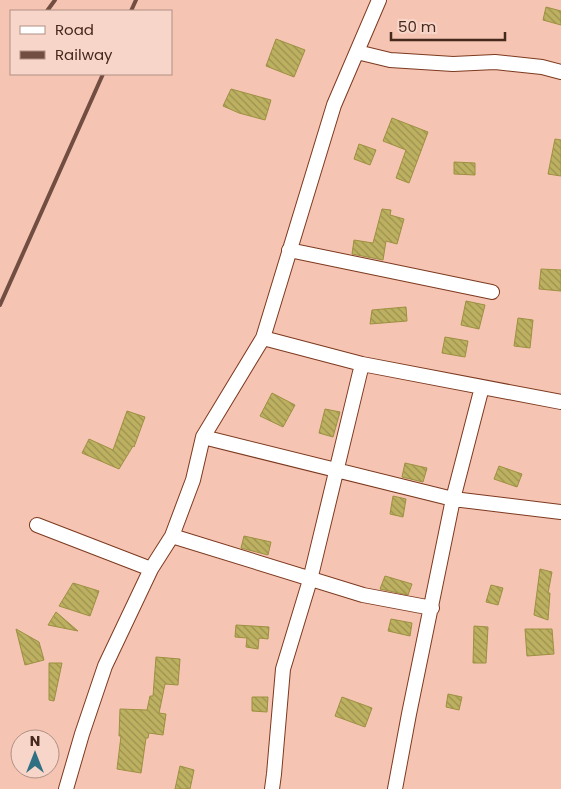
<svg xmlns="http://www.w3.org/2000/svg" width="561" height="789" font-family="Poppins,sans-serif">
<defs>
<pattern id="building-back-hatch" width="6" height="6" patternUnits="userSpaceOnUse" patternTransform="scale(1.25)"><rect width="6" height="6" fill="#bdb161"/><path d="M-1 5l2 2M0 0l6 6M5-1l2 2" fill="none" stroke="#9b904f"/></pattern>
</defs>
<rect width="100%" height="100%" fill="#f5c4b2"/>
<!-- building -->
<path fill="url(#building-back-hatch)" stroke="#9c9040" d="M546,7l15,4v14l-18,-5z
M276,39l29,11 -11,27 -28,-11z
M231,89l40,11 -6,20 -26,-7 -16,-7z
M392,118l36,14 -19,51 -13,-5 10,-28 -23,-9z
M555,139l6,1v36l-13,-2z
M359,144l17,6 -6,15 -16,-6z
M454,162l21,1v12l-21,-1z
M382,209l9,1 -1,5 14,4 -7,25 -11,-3 -3,19 -31,-6 2,-14 19,3z
M541,269l20,1v21l-22,-2z
M466,301l19,4 -6,24 -18,-4z
M406,307l1,14 -37,3 2,-14z
M518,318l15,2 -3,28 -16,-2z
M445,337l23,4 -3,16 -23,-4z
M272,393l23,12 -12,22 -23,-11z
M325,409l15,3 -7,25 -14,-4z
M127,411l18,6 -11,30 -1,-1 -14,23 -37,-16 7,-14 24,11z
M405,463l22,5 -4,14 -21,-5z
M499,466l23,8 -5,13 -23,-8z
M393,496l13,3 -3,18 -13,-3z
M244,536l27,6 -3,13 -27,-7z
M540,569l12,3 -4,21h2l-2,27 -14,-5z
M385,576l27,8 -4,11 -28,-6z
M73,583l26,8 -9,25 -31,-10z
M491,585l12,3 -5,17 -12,-3z
M56,612l22,19 -30,-6z
M391,619l21,4 -2,13 -22,-5z
M236,625l33,2 -1,12 -9,-1 -1,11 -12,-2 1,-9 -12,-1z
M474,626l14,1 -2,36h-13z
M16,629l23,13 5,18 -19,5z
M525,629h27l2,25 -27,2z
M156,657l24,2 -2,26 -13,-1 -6,29 7,1 -3,21 -14,-2 -1,5h-2l-5,35 -24,-4 4,-33h-2l1,-27 27,1 3,-14h3z
M49,663h13l-8,38 -5,-1z
M448,694l14,3 -3,13 -13,-3z
M252,697h16l-1,15 -15,-1z
M342,697l30,11 -7,19 -30,-11z
M180,766l14,4 -4,19h-15z"/>
<g fill="none" stroke-linecap="round" stroke-linejoin="round">
<!-- minor casing -->
<g stroke="#7d391f" stroke-width="16">
<path id="minor" d="M357,52l33,8 63,4 42,-2 47,5 19,5
M289,250l203,42
M263,338l99,26 199,38
M203,437l250,62 108,13
M37,525l114,44
M172,536l191,59 69,13
M66,789l16,-55 23,-68 46,-97 21,-33 21,-56 10,-43 60,-99 71,-233 45,-105
M272,789l2,-15 9,-105 27,-89 52,-216
M395,789l14,-75 44,-215 29,-112"/>
</g>
<!-- minor -->
<use href="#minor" stroke="#fff" stroke-width="14"/>
<!-- rail -->
<path stroke="#724e42" stroke-width="4" d="M47,11l8,-11
M131,11l5,-11
M0,305l103,-231"/>
</g>
<!-- legend -->
<rect x="10" y="10" width="162" height="65" fill="#f7d5c9" stroke="#b19084"/>
<rect x="20" y="26" width="25" height="8" fill="#ffffff" stroke="#b19084"/>
<text x="55" y="35" font-size="15" fill="#47281d">Road</text>
<rect x="20" y="51" width="25" height="8" fill="#724e42" stroke="#b19084"/>
<text x="55" y="60" font-size="15" fill="#47281d">Railway</text>
<!-- north arrow -->
<g transform="translate(35 754)"><circle r="24" fill="#f7d5c9" stroke="#b19084"/>
<path d="M0-4L9 19L0 12L-9 19Z" fill="#307084"/>
<text y="-8" font-size="14" font-weight="bold" text-anchor="middle" fill="#47281d">N</text>
</g>
<!-- scale -->
<path d="M391 32v8h114v-8" fill="none" stroke="#47281d" stroke-width="2.5"/>
<text x="398" y="32" font-size="15" fill="#47281d" stroke="#f7d5c9" stroke-width="4" paint-order="stroke">50 m</text>
</svg>
